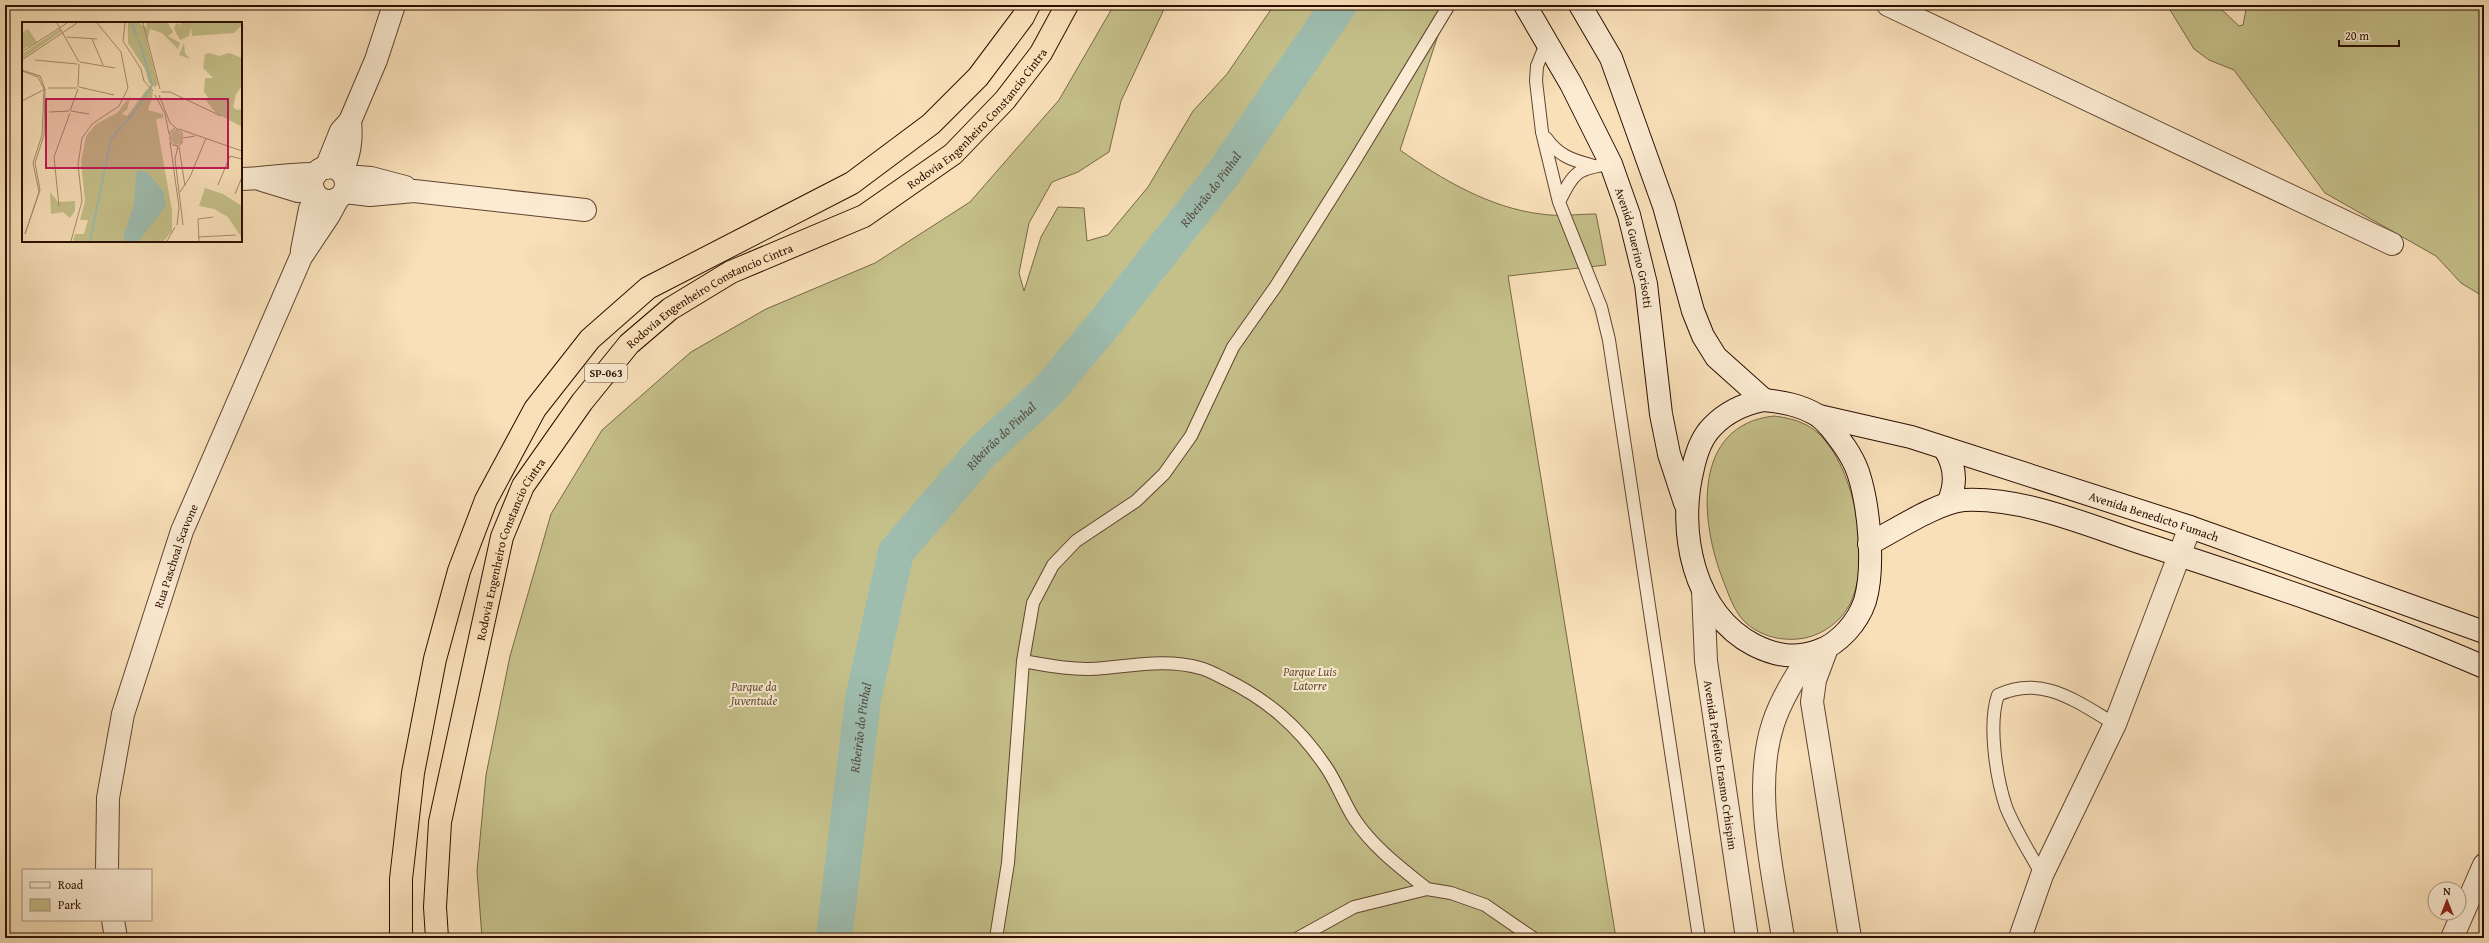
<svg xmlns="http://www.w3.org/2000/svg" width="2489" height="943" font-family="'Gentium Book Plus',serif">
<rect width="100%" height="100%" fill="#f9e0b9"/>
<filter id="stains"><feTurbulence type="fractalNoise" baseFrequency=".005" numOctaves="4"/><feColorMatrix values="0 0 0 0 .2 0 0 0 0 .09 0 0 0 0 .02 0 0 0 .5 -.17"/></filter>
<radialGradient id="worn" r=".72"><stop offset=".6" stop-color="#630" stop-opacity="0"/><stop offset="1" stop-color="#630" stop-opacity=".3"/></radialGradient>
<!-- green -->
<path fill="#c5c08a" stroke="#786846" d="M1114,5h52l-45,96 -12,51 -31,20 -26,10 -23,41 -10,50 5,18 17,-54 17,-30 26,1 3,33 21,-6 40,-48 45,-76 34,-37 47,-69h174l-48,145c41,29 90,58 141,64 18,3 37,0 55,0l10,51 -98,11 108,662h-1134l-5,-67 9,-96 24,-119 41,-142 51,-84 89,-78 75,-43 109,-46 95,-61 89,-102z
M2167,5h50l22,21 4,-1 4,-20h237v292l-23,-14 -25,-27 -111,-63 -91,-123 -25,-10 -15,-11z
M1774,416c16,2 32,6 44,17 37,34 54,126 32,171 -9,17 -26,30 -45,34 -21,4 -45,-1 -61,-17 -10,-10 -16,-28 -21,-41 -23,-58 -32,-155 51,-164z"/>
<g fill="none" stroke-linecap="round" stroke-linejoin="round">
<!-- river -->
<path stroke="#9ebdaf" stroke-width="36" id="s1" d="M834,938l29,-239 33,-147 86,-100 66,-61 60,-72 115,-145 116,-169"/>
<!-- service casing -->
<g stroke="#5f432f" stroke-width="14">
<path id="service" d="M1546,44l-9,22 -1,15 6,51 17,70 42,105 8,33 90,598
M1546,138c12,17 25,22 45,27
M1559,202c15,-30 18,-34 52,-38
M1023,661c27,5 54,10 81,7 33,-3 64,-9 96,0 8,2 17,7 25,11 43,21 74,48 101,88 11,16 18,36 29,53 19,28 46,48 72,69
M2042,875c-12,-22 -27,-45 -36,-68 -10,-30 -18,-83 -8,-112 44,-21 79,7 117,29
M996,938l12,-75 15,-202 10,-58 20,-38 23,-24 60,-40 28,-27 27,-38 42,-89 43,-61 76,-121 97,-160
M1298,938l56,-31 73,-18 24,4 34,12 48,33"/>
</g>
<!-- minor casing -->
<g stroke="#5f432f" stroke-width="24">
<g id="minor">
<path d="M1888,5l504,239"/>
<circle cx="329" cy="184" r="17"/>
<path d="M326,168l15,-37 9,-10 26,-61 18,-55"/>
<path d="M341,172c9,-16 11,-32 9,-51"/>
<path d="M345,176l26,2 34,9"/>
<path d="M241,179c25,0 49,-6 75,-5"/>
<path d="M262,180l36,11 15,-1"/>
<path d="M345,192l25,3 44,-4 171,19"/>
<path d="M302,250l8,-41 6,-14"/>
<path id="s2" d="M1703,590l3,71 41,277"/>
<path d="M1827,648l-12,32 -3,22 38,236"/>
<path id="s3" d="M107,870l1,-72 15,-84 59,-183 119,-274 28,-42 8,-15"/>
<path d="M113,920l3,18"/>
<path d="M1783,938c-10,-66 -31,-149 -10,-214 8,-25 23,-48 37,-70"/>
<path d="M2020,938l22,-63 73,-151 75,-197"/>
<path d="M2452,938l32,-73"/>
</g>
</g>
<!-- secondary casing -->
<g stroke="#2c0f01" stroke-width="24">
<g id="secondary">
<path id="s4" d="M1525,5l46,79 40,80 18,51 17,69 15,130 8,40 16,49"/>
<path d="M1580,5l31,53 53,148 29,105 10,25 13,21 48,43"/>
<path d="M1764,400c19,2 36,5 53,15 5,3 9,8 13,12 11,14 22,28 28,45 11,33 17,95 7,129 -7,21 -26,43 -47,50 -23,8 -42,5 -64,-6 -61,-32 -77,-114 -61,-177 3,-14 8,-30 19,-41 14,-15 31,-23 52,-27z"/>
<path id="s5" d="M1819,416l92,21 279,90 294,105"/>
<path d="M1944,448c12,18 13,36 4,55"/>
<path d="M1869,544c25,-13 69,-42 95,-44 60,-3 125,26 181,44 114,37 229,75 339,123"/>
</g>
</g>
<!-- motorway casing -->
<g stroke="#2c0f01" stroke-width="24">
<g id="motorway">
<path d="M401,938v-59l12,-106 22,-114 24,-88 27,-71 49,-91 55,-70 58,-51 204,-105 79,-59 47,-47 45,-60 6,-12"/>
<path id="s6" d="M437,938l-2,-31 5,-85 62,-285 21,-51 59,-84 47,-58 41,-35 61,-37 133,-56 89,-62 52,-54 36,-47 26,-48"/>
</g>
</g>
<!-- service -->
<use href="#service" stroke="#fbebd2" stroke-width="12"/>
<!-- minor -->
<use href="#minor" stroke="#fbebd2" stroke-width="22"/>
<!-- secondary -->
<use href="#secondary" stroke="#fbebd2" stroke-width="22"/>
<!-- motorway -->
<use href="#motorway" stroke="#f9e0b9" stroke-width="22"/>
</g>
<g text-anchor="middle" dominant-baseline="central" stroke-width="4" stroke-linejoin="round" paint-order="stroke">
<!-- shield labels -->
<rect fill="#fbebd2" stroke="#6a5140" stroke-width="1" x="585" y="364" width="42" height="18" rx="3"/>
<g font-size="11" font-weight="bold" fill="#2c0f01">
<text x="606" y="373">SP-063</text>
</g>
<!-- street labels -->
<g font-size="12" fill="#2c0f01" stroke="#fbebd2">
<text stroke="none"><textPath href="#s6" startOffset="1060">Rodovia Engenheiro Constancio Cintra</textPath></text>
<text stroke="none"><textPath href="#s4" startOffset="268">Avenida Guerino Grisotti</textPath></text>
<text stroke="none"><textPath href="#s6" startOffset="735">Rodovia Engenheiro Constancio Cintra</textPath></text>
<text stroke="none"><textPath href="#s5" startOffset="350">Avenida Benedicto Fumach</textPath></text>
<text stroke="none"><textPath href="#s6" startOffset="399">Rodovia Engenheiro Constancio Cintra</textPath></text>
<text stroke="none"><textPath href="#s3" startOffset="324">Rua Paschoal Scavone</textPath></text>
<text stroke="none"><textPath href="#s2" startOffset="176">Avenida Prefeito Erasmo Crhispim</textPath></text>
</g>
<!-- park labels -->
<g font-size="12" font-style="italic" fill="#624d31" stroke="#fbebd2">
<text x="1310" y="671">Parque Luis<tspan x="1310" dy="14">Latorre</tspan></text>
<text x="754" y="686">Parque da<tspan x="754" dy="14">Juventude</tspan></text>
</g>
<!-- water labels -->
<g font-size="13" font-style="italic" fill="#544c3e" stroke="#fbebd2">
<text stroke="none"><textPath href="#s1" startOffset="872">Ribeirão do Pinhal</textPath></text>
<text stroke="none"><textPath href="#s1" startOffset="548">Ribeirão do Pinhal</textPath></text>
<text stroke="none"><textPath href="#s1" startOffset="212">Ribeirão do Pinhal</textPath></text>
</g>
</g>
<!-- overview -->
<g transform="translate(22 22)">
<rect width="220" height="220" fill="#f9e0b9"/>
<path d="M106,1h11l7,5 1,-5h21l5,9 -5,4 12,7 -2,6 -16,-16 -12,-4 -3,13 11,42 -3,3 -6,-4 -4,-14 -17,-26zM154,1l4,2 1,-2h61v2l-8,8 -42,3 -1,-9 -2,9 -9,4 -6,-11zM6,7l9,13 -15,8v-17zM38,7l2,2 -40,28v-5zM162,21l1,10 5,6 -11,-4zM188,31l9,3 10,-3 13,5v28l-6,8 -3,13 4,3 5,-1v18l-26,-14 -12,-15 6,2 -6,-8 1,-14h8l-10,-10 2,-14zM125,67h4l2,5 -5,16 15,4v4l-7,1 16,92v20l-8,10h-91l2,-7h9l4,-14h-8l5,-19 -4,-39 5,-26 10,-12 21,-11 14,-18 -4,15 -4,2 -2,7 2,-5 4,2zM155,107l4,6v8l-6,2 -4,-6 1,-8zM183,166l18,6 19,12v32l-14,-21 -14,-8 -15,-3zM28,170l8,10 17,-1v10l-5,7 -7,-6 -12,2z" fill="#c5c08a"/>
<path d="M117,148l9,3 15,18 3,15 -27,35h-14l-2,-4 11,-33 2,-30z" fill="#9ebdaf"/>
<path fill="none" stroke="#9ebdaf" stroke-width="2" d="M110,1l5,14M68,219l21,-102 24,-28 17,-26 -13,-45"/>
<path fill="none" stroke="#a78c6f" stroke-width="1" d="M35,1l22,39M103,1l-2,18 18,28 3,12 9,10M121,1l17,66M45,15l30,2M70,17l11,26M0,30l45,-29M0,38l55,-37M13,38l42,4M58,40l35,6M0,48l18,6 5,13 -1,46 -9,28 5,27 -15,44 14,-42 -6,-29 9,-28 2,-46 -6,-12 -16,-6M56,65l1,-23M57,65l35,8M26,66h29M139,70h9l51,24M133,73l10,19 4,20M137,73l11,28 12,10v10l-4,3 -5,-1 -3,-5v-8l5,-4M0,79l23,-12M48,89l8,-22M49,89l18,3M27,90l20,-1M157,107l63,22M161,116l12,-2M148,120l9,65 -2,18M156,124l-3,13 8,66M157,125l6,39M196,163l12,-29 12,3M158,170l10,-15 16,-39M213,172l7,-17M37,184l-5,-49 16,-44M176,215l38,-2M49,219l11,-40 -4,-36 4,-27 10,-14 27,-18 9,-18 -7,-36 -24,-29M145,219l8,-14M177,219l-1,-22 15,-2"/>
<path fill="#c2185b" fill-opacity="0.15" stroke="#c2185b" stroke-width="2" d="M24,77h182v69h-182z"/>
<rect width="220" height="220" fill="none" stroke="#2c0f01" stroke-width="2"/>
</g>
<!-- margin -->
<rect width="2489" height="943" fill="none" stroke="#f9e0b9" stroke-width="20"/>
<rect x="6" y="6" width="2477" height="931" fill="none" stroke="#2c0f01" stroke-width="2"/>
<rect x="10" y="10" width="2469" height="923" fill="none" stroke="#2c0f01"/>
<!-- legend -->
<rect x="22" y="869" width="130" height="52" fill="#fbebd2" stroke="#a8937e"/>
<rect x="30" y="882" width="20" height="6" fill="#fbebd2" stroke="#a8937e"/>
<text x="58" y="889" font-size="12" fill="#2c0f01">Road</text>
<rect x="30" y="899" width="20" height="12" fill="#c5c08a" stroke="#a8937e"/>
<text x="58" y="909" font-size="12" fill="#2c0f01">Park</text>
<!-- north arrow -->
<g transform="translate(2447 901)"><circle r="19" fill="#fbebd2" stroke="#a8937e"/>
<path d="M0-3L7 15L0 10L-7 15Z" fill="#8f2418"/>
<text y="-6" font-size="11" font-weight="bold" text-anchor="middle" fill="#2c0f01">N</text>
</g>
<!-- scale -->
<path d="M2339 40v6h60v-6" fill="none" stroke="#2c0f01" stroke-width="2"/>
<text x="2345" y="40" font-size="12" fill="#2c0f01" stroke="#fbebd2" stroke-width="3" paint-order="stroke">20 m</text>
<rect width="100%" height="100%" filter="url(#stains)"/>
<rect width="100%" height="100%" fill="url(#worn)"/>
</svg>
